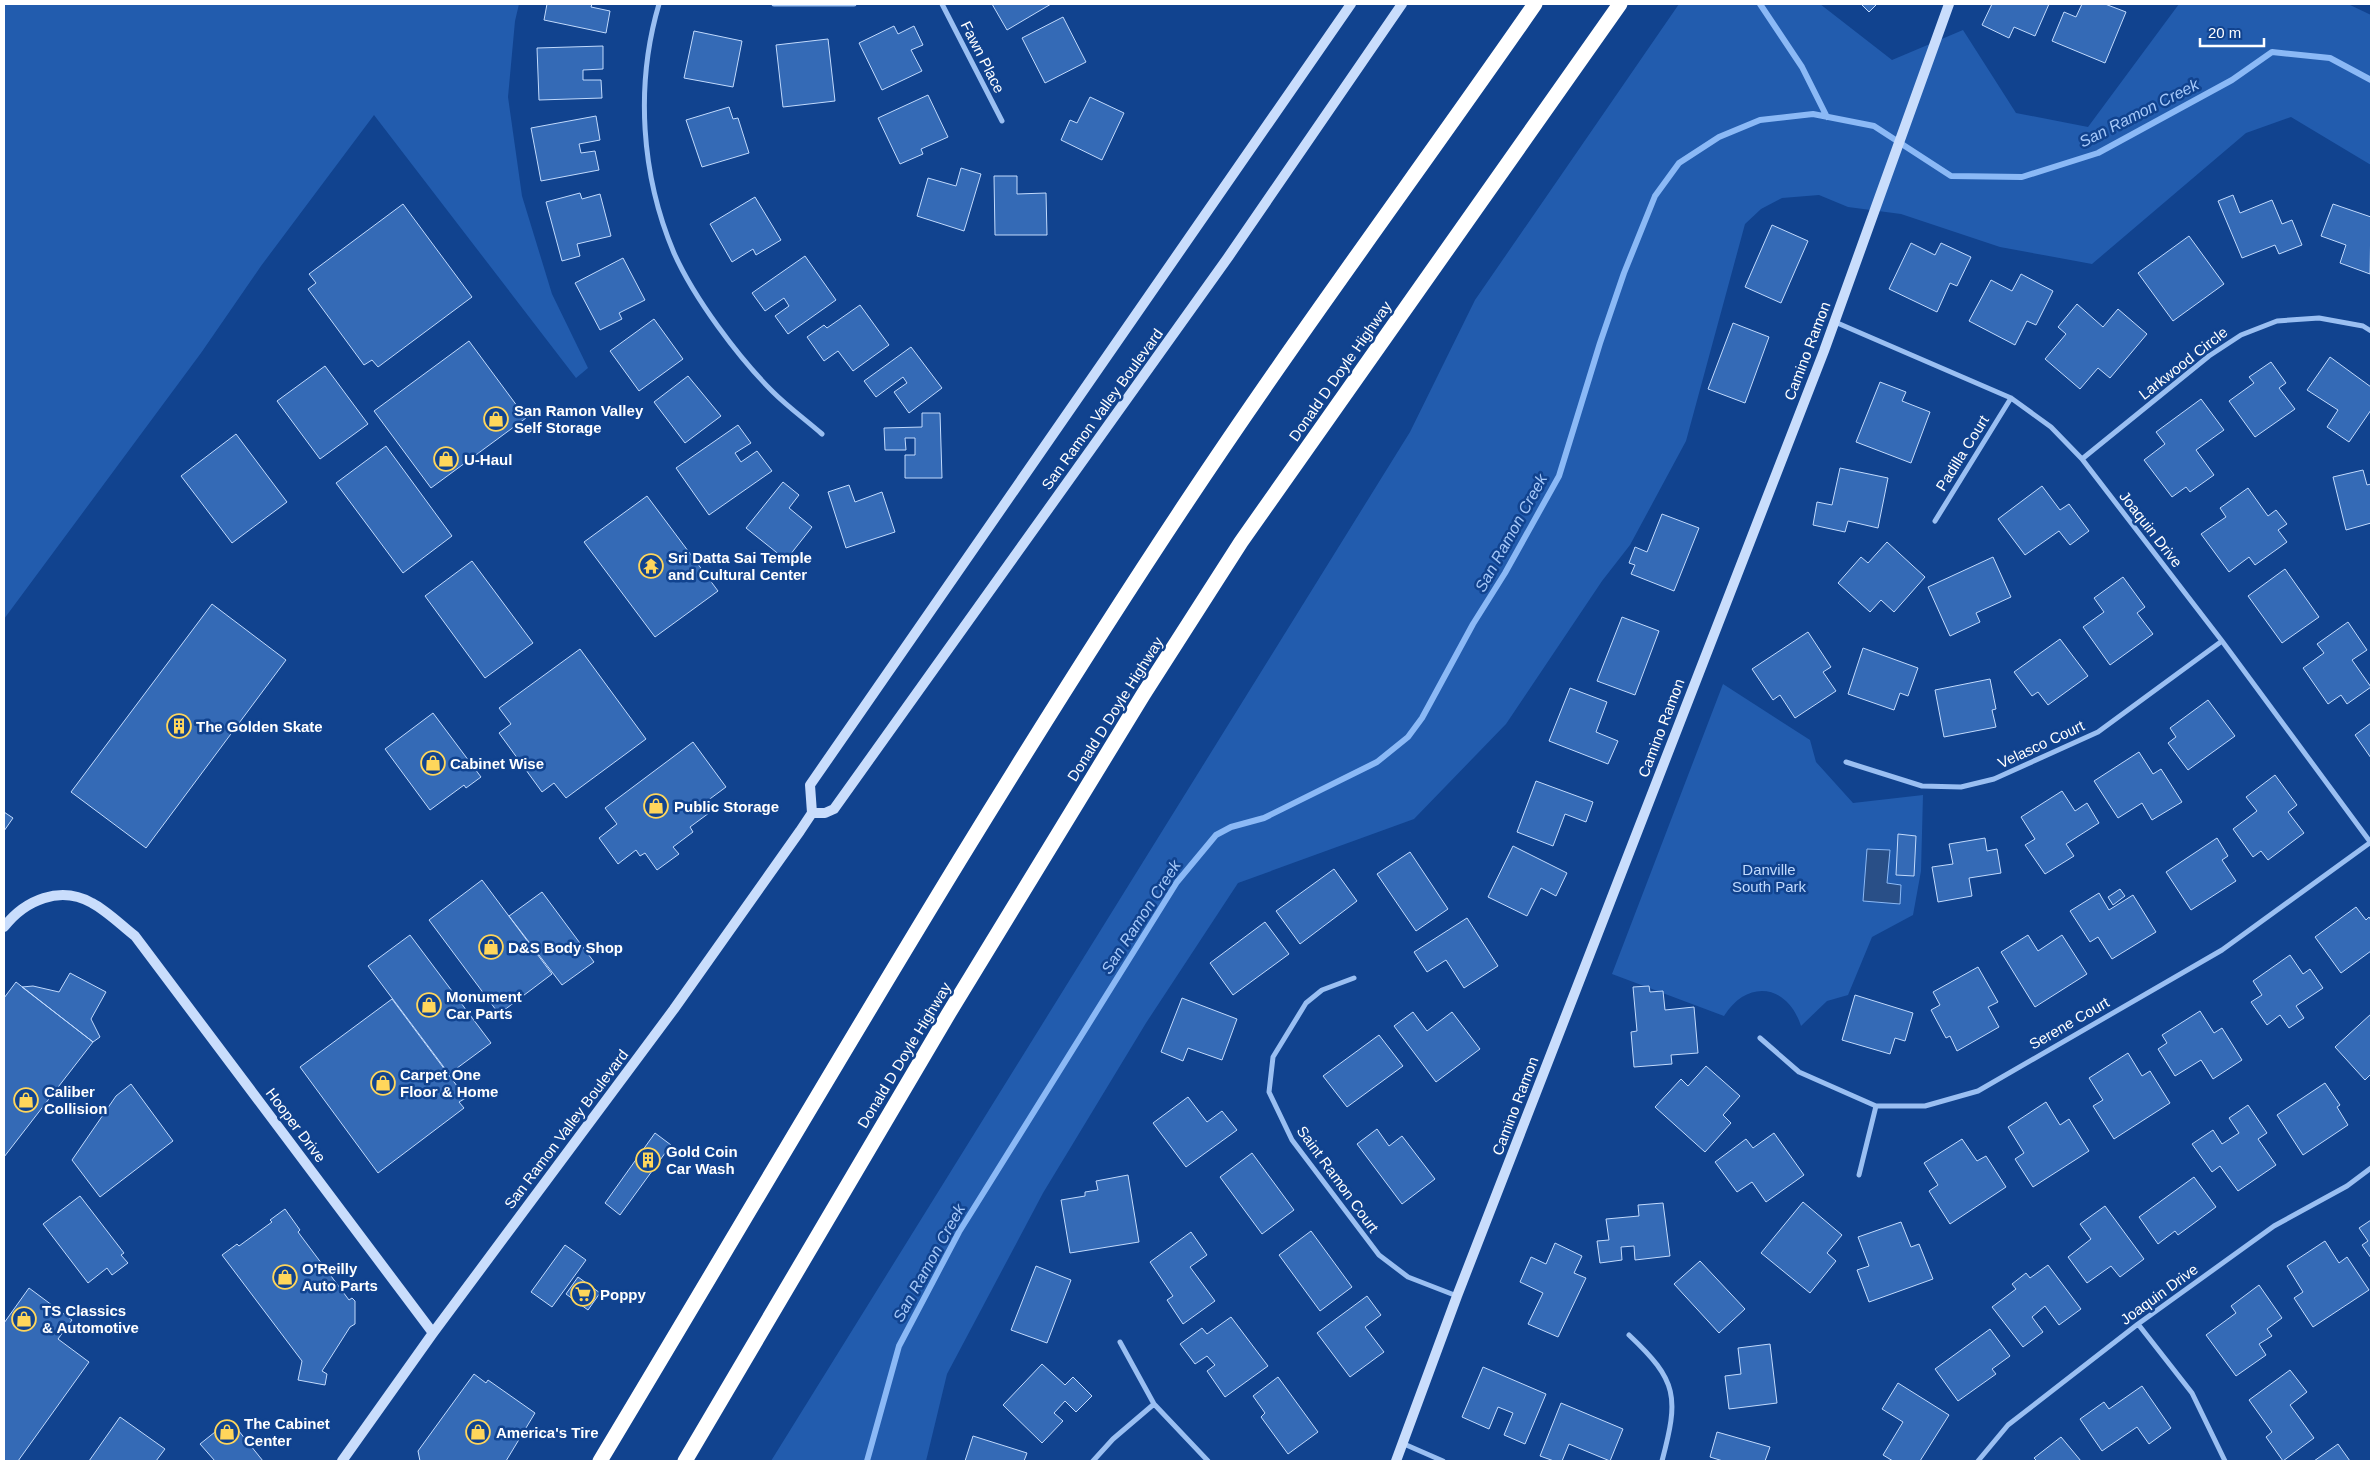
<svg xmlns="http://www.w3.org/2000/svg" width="2375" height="1465" font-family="Arial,sans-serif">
<rect width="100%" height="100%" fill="#11438f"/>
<!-- green -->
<path fill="#225cae" d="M4,4h515l-4,17 -7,76 14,99 30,98 36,74 -12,10 -202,-263 -113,151 -60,87 -197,266z
M1679,4h141l72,56 71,-30 53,83 72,14 91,-123h169l23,11v150l-80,-48 -45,16 -154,131 -92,-17 -99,-33 -53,-7 -29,-12 -37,3 -21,11 -16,15 -59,217 -56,104 -28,36 -96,143 -92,95 -176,64 -92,140 -103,170 -96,181 -21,87h-155l639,-1029 65,-132z
M1723,684l87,56 6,22 37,41 70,-8 -2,76 -8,44 -41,22 -24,58 -21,6 -26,25c-13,-41 -53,-48 -77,-10l-112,-42z"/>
<!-- water -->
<path fill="#294f87" stroke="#8bb9f6" d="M1867,849l23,1 -3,33 14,2 -1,19 -37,-3z"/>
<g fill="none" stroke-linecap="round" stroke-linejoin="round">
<!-- stream -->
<path stroke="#8bb9f6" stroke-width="6" d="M1760,4l42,63 25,50
M867,1461l32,-115 60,-114 218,-350 39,-47 15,-8 33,-9 113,-56 31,-25 14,-19 51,-94 32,-51 54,-97 41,-133 24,-70 31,-77 24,-33 40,-26 41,-17 53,-6 61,12 77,50 71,1 76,-24 134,-73 40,-28 58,6 41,22"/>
</g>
<!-- building -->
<path fill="#346ab6" stroke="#c1dafd" d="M547,4h45l-1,3 19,4 -4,22 -62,-13z
M992,4h59l-44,26z
M1861,4h16l-8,8z
M1992,4h57l-14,32 -21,-9 -5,11 -27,-13z
M2082,4h23l21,8 -21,51 -53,-22 12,-29 12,5z
M1063,17l23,45 -41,21 -23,-45z
M894,26l4,8 16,-8 9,19 -12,5 11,21 -40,19 -23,-47z
M694,31l48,10 -9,46 -49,-9z
M828,39l7,62 -52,6 -7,-62z
M603,46v23l-20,1v10h18l1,18 -63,2 -2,-52z
M928,95l20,42 -27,12 2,5 -23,10 -22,-46z
M1090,97l34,16 -22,47 -41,-20 9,-20 7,3z
M729,107l4,12 5,-1 11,35 -47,14 -16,-47z
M596,116l4,24 -21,4 2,9 14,-2 4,19 -58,11 -10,-53z
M961,168l20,6 -17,57 -47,-15 11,-38 28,8z
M994,176h23v18l29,-1 1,42h-52z
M580,193l2,6 18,-5 11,42 -34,8 3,12 -18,5 -16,-59z
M2233,195l7,18 32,-13 10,24 10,-4 10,25 -23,9 -4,-9 -33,13 -24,-57z
M755,197l26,43 -25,15 -3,-6 -21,13 -22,-38z
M403,204l69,93 -94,70 -6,-7 -8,5 -56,-76 8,-6 -7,-9z
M2333,204l38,13 -1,57 -30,-11 6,-18 -25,-9z
M1772,225l36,16 -27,62 -36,-16z
M2189,236l35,48 -51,37 -35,-48z
M1911,243l24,12 6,-12 30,14 -14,29 -7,-3 -13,29 -48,-23z
M805,256l31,44 -48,34 -13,-18 14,-10 -5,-8 -19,13 -13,-18z
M623,258l22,42 -26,13 3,6 -22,11 -25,-47z
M2021,274l32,17 -17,34 -9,-4 -12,24 -46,-24 22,-41 21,11z
M2077,304l26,23 15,-18 29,25 -37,44 -12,-10 -18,21 -35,-30 21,-25 -8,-7z
M860,305l29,40 -36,26 -15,-20 -14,10 -17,-24 17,-12 3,3z
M654,319l29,40 -44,32 -29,-40z
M1733,323l36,14 -24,66 -37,-14z
M469,341l57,77 -95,70 -57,-77z
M911,347l31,41 -33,25 -15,-21 13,-9 -4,-6 -27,20 -12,-16z
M2330,357l41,30v23l-22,32 -22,-15 11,-17 -31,-20z
M2271,362l15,21 -7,5 16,21 -40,28 -26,-36 25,-18 -5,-6z
M325,366l43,58 -48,35 -43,-58z
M688,376l33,40 -36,27 -31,-41z
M1880,382l26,10 -4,9 28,11 -19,51 -55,-21z
M2201,399l23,31 -28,20 18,25 -24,17 -4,-5 -14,10 -28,-37 21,-16 -9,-12z
M922,413h18l2,65h-37v-23h10v-17h-10l1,12h-21l-1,-22 38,-1z
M738,425l13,18 -16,10 6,9 16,-11 15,20 -63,44 -33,-47z
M236,434l51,68 -55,41 -51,-67z
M386,446l66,90 -49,37 -67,-90z
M1840,468l48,10 -10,50 -30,-7 -3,11 -32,-7 4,-23 15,3z
M2363,470l4,15 4,-1v39l-25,7 -13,-53z
M783,482l16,13 -10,13 23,19 -26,33 -40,-32z
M849,485l6,17 27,-10 13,40 -49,16 -18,-56z
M2042,486l18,24 9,-6 20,27 -19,14 -11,-14 -34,24 -27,-36z
M2248,488l20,28 8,-6 11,14 -9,6 9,12 -32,23 -6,-8 -20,15 -28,-38 25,-17 -6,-9z
M647,496l71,95 -63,46 -71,-95z
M1662,514l37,14 -25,63 -43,-17 4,-9 -6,-2 6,-16 12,5z
M1887,542l38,35 -31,35 -13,-12 -11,12 -32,-29 23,-26 7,6z
M1993,557l18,40 -35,16 4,9 -30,14 -22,-49z
M472,561l61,82 -48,35 -60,-82z
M2285,569l34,48 -37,26 -34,-47z
M2123,577l22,30 -8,6 16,21 -43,31 -27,-38 21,-15 -10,-14z
M212,604l74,56 -140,188 -75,-56z
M1622,617l37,14 -24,64 -38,-14z
M2348,622l19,28 -15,10 19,27 -24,17 -6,-9 -13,9 -25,-36 21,-15 -7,-9z
M1808,632l23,35 -8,5 13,19 -41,27 -15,-23 -7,5 -21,-31z
M2060,639l28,37 -40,29 -10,-13 -6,4 -18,-24z
M1863,648l55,20 -10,28 -8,-3 -6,17 -46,-16z
M580,649l66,90 -80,59 -12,-15 -12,9 -43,-59 12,-9 -12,-16z
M1990,679l6,30 -4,1 4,17 -52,10 -9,-47z
M1570,688l37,14 -11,30 22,9 -10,23 -59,-23z
M2208,700l27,36 -47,34 -20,-27 8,-6 -6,-9z
M433,713l48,64 -15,11 -2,-3 -34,25 -45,-61z
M2371,723v35l-16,-23z
M693,742l33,45 -23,17 6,9 -19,14 3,5 -20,15 6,7 -22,16 -12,-17 -5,3 -4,-6 -18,14 -19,-26 18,-14 -12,-16z
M2139,752l14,22 8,-5 21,33 -30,18 -10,-17 -24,15 -24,-37z
M2275,775l22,30 -9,7 16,21 -36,27 -7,-9 -8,6 -20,-28 24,-18 -11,-14z
M1536,781l57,21 -7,20 -21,-8 -12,32 -36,-14z
M2062,791l13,20 12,-8 12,20 -33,21 8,12 -29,18 -20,-29 10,-6 -14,-22z
M4,812l9,6 -9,13z
M1898,834l18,2 -2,40 -18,-1z
M1985,838l2,13 10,-2 4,24 -32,5 3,18 -34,6 -6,-35 21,-3 -4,-20z
M2217,838l11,18 -6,4 14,21 -45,29 -25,-38z
M1513,846l54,27 -11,23 -15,-8 -14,28 -39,-19z
M1410,852l38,57 -32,22 -39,-57z
M1334,869l23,32 -57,43 -24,-33z
M482,880l70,94 -53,40 -70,-94z
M2120,889l5,7 -12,9 -5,-8z
M542,892l52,70 -32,23 -53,-69z
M2099,893l10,17 24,-15 23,37 -44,27 -14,-22 -8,5 -20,-31z
M2356,907l10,13 3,-3 2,3v31l-30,22 -26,-36z
M1467,918l31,48 -34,22 -18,-28 -19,12 -13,-20z
M1265,922l24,32 -56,41 -23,-32z
M410,935l81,108 -42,31 -81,-108z
M2028,935l10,16 24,-16 25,39 -52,33 -34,-55z
M2290,955l13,19 7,-5 13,19 -27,18 8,12 -15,10 -9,-13 -13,10 -16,-23 11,-7 -9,-14z
M1978,967l20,35 -10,5 11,20 -42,24 -7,-15 -4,2 -15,-28 9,-5 -7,-13z
M70,973l36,19 -15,27 9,18 -7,5 -71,-55 11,-1 26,6z
M16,982l77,60 -89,115v-159z
M1649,986l1,6 13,-1 2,19 29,-3 4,46 -27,2 1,9 -38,3 -3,-35 6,-1 -4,-44z
M1855,995l58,18 -8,28 -10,-3 -5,16 -48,-14z
M1182,998l55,21 -15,41 -34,-12 -5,13 -22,-9z
M392,999l74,99 -7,4 5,6 -86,65 -78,-106z
M2200,1011l14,22 8,-5 20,32 -29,19 -12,-19 -26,16 -17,-27 9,-6 -5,-8z
M1413,1012l14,19 25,-19 28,37 -44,33 -42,-56z
M2371,1014v60l-6,6 -30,-33z
M1379,1035l24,31 -56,41 -24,-31z
M2128,1053l14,23 8,-5 20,32 -56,36 -21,-33 10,-6 -14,-22z
M1706,1066l34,30 -17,19 8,8 -26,29 -50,-45 26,-28 7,7z
M2325,1083l15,22 -3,2 11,18 -45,30 -26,-40z
M131,1084l42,57 -73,56 -28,-37 44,-64z
M1188,1097l19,25 15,-11 15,19 -51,37 -33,-44z
M2046,1102l14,23 9,-6 20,32 -56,36 -18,-28 9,-6 -16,-26z
M2248,1105l19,28 -9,6 18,26 -38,26 -18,-25 -8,6 -20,-28 21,-14 9,14 17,-11 -10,-15z
M1377,1129l12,17 13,-10 33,43 -33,25 -45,-60z
M655,1133l16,12 -51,70 -15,-12z
M1774,1133l30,42 -38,27 -14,-20 -15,10 -22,-30 31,-23 7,9z
M1962,1139l15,22 9,-5 20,31 -56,37 -21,-33 9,-6 -14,-22z
M1252,1153l42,57 -32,24 -42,-57z
M1128,1175l11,67 -69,11 -9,-53 24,-4v-4l13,-2 -2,-9z
M2194,1177l22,30 -38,28 -3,-4 -17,13 -19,-27z
M80,1196l44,57 -3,2 7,8 -16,12 -5,-7 -19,15 -45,-59z
M1803,1202l39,33 -15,18 9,8 -26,32 -49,-40z
M1663,1203l7,53 -35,4 -1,-14 -13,1 1,13 -22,3 -3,-22 12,-1 -3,-21 33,-3 -1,-11z
M2105,1206l39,53 -24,18 -9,-11 -24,17 -19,-26 23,-18 -11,-15z
M285,1209l15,21 -2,2 51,68 3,-2 3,3v23l-5,3 -28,44 5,3 -2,11 -27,-5 4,-19 -80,-106 15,-11 2,2 33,-24 -2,-2z
M2371,1220v38l-9,-13 6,-4 -9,-13z
M1901,1222l10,25 8,-3 14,35 -64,23 -12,-32 12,-4 -11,-29z
M1311,1231l41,56 -32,24 -41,-56z
M1191,1232l16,23 -17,12 25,34 -32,23 -16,-24 6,-4 -23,-34z
M2325,1241l14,22 8,-6 22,33 -56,37 -19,-29 9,-6 -16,-26z
M1555,1243l27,13 -8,17 12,5 -28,59 -30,-13 15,-31 -23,-11 11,-25 15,7z
M565,1245l21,15 -34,47 -21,-15z
M1700,1261l45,48 -26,24 -45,-49z
M2048,1265l33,44 -22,16 -14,-19 -13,11 11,15 -20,15 -31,-40 24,-18 -4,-5 14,-11 4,5z
M1036,1266l35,14 -24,63 -36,-13z
M578,1277l22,16 -12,17 -22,-16z
M2259,1285l23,33 -15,11 5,7 -13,8 7,11 -30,21 -30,-41 30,-22 -5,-7z
M29,1288l43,32 -14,19 31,23 -71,99h-14v-138z
M1367,1296l14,19 -16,12 19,25 -34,25 -33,-44z
M1231,1317l37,49 -43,31 -18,-26 8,-6 -8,-9 -12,8 -15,-20 22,-16 5,6z
M1990,1329l20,27 -18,13 4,5 -38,27 -23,-32z
M1770,1344l7,59 -48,6 -4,-33 16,-2 -3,-26z
M1042,1364l23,21 8,-8 19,19 -16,16 -11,-11 -11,12 9,8 -21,22 -39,-38z
M1483,1367l63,27 -21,50 -21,-9 9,-22 -15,-6 -9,22 -27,-12z
M2290,1370l17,22 -17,13 24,33 -31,23 -17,-24 6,-5 -23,-32z
M474,1374l12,9 2,-3 47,33 -29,48h-86l-2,-10z
M1278,1377l40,55 -30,22 -27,-37 4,-4 -12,-17z
M1898,1383l51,32 -29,46h-27l-10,-6 20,-33 -21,-13z
M2142,1386l29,42 -22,16 -12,-17 -35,24 -22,-32 24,-17 5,7z
M1561,1403l62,26 -13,32 -41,-17 -7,17h-8l-14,-5z
M120,1417l45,32 -9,12h-67z
M230,1420l33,41h-48l-15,-17z
M1717,1432l53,15 -5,14h-42l-13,-4z
M973,1436l54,17 -3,8h-59z
M2061,1437l20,24h-44l-3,-3z
M2338,1444l12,17h-36z"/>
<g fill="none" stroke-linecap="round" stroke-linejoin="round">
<!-- street -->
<path stroke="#9abff2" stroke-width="5" d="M659,4c-24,81 -18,171 15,249 20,45 64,104 99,139 15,15 33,28 49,42
M774,4h80
M942,4l60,117
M1835,322l176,76 40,29 31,32 140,182 149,202
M2082,459l127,-103 32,-21 36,-14 42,-3 44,8 8,5
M1935,521l76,-123
M1846,762l76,24 39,1 33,-8 104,-47 124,-91
M1354,978l-32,12 -16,13 -33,54 -4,35 23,48 87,115 29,22 49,19
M1760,1038l39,34 77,34h49l53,-15 244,-141 149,-108
M1859,1175l17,-69
M2138,1324l54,69 33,68
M1629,1335c49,46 50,62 33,126
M1120,1342l34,62 54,57
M1404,1444l39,17
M1093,1461l20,-22 41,-35
M1978,1461l30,-36 130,-101 136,-98 73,-40 24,-18"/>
<!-- secondary -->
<path stroke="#c9ddfc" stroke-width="10" d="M812,813h13l9,-4 395,-553 173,-252
M4,927c21,-27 56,-42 88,-24 15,8 29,22 43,33l298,397
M342,1461l91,-128 241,-324 126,-178 12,-18 -2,-28 541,-781
M1396,1461l61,-165 367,-945 125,-347"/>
<!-- highway -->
<path stroke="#fff" stroke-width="15" d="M600,1461c193,-321 379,-646 586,-958 112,-169 233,-332 349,-499
M685,1461l264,-448 194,-318 98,-153 379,-538"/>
</g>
<!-- icons -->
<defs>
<g id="shop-ring" transform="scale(1.25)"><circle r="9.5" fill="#11438f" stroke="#ffd65b" stroke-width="1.5"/><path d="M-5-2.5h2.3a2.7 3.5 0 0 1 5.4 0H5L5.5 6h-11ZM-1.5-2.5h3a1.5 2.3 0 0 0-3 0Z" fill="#ffd65b"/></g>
<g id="temple-ring" transform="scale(1.25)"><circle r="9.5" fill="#11438f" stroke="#ffd65b" stroke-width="1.5"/><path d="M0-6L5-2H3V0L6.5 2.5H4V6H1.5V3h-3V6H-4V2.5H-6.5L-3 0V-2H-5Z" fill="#ffd65b"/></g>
<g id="building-ring" transform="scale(1.25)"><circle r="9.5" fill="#11438f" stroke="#ffd65b" stroke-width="1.5"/><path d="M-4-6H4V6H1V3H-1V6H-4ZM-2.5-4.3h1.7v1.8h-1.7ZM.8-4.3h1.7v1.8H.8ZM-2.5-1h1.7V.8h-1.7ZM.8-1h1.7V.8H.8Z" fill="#ffd65b"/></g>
<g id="supermarket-ring" transform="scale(1.25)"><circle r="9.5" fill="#11438f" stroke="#ffd65b" stroke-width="1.5"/><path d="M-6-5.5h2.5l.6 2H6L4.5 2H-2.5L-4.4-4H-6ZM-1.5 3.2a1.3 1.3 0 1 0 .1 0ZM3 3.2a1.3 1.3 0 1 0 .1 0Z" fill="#ffd65b"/></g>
</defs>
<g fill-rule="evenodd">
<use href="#shop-ring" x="496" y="419"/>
<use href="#shop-ring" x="446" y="459"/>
<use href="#temple-ring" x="651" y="566"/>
<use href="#building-ring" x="179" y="726"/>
<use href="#shop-ring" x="433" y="763"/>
<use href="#shop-ring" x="656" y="806"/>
<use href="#shop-ring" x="491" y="947"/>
<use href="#shop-ring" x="429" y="1005"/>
<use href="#shop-ring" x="383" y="1083"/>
<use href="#shop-ring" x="26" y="1100"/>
<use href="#building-ring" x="648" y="1160"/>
<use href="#shop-ring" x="285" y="1277"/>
<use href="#supermarket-ring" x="583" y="1294"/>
<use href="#shop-ring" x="24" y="1319"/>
<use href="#shop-ring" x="227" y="1432"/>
<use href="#shop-ring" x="478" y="1432"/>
</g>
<g text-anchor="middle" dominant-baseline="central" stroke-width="5" stroke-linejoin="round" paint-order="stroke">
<!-- street labels -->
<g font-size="15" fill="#fff" stroke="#11438f">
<text transform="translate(983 57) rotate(63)">Fawn Place</text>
<text transform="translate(1807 351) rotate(-69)">Camino Ramon</text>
<text transform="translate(2183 363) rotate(-38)">Larkwood Circle</text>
<text transform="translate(1340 371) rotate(-55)">Donald D Doyle Highway</text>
<text transform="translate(1102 409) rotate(-54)">San Ramon Valley Boulevard</text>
<text transform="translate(1962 453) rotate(-58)">Padilla Court</text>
<text transform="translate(2151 529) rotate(52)">Joaquin Drive</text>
<text transform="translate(1115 709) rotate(-58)">Donald D Doyle Highway</text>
<text transform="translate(1661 728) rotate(-69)">Camino Ramon</text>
<text transform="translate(2041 744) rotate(-25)">Velasco Court</text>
<text transform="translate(2069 1023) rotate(-30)">Serene Court</text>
<text transform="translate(904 1055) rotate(-59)">Donald D Doyle Highway</text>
<text transform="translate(1515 1106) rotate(-69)">Camino Ramon</text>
<text transform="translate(296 1125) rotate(53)">Hooper Drive</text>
<text transform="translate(566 1129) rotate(-53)">San Ramon Valley Boulevard</text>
<text transform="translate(1338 1179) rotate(54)">Saint Ramon Court</text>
<text transform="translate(2159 1294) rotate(-36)">Joaquin Drive</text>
</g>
<!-- poi labels -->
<g font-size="15" font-weight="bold" fill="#fff" stroke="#11438f" text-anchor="start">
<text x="514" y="410">San Ramon Valley<tspan x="514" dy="17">Self Storage</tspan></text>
<text x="464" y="459">U-Haul</text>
<text x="668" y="557">Sri Datta Sai Temple<tspan x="668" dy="17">and Cultural Center</tspan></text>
<text x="196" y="726">The Golden Skate</text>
<text x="450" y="763">Cabinet Wise</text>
<text x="674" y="806">Public Storage</text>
<text x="508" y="947">D&amp;S Body Shop</text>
<text x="446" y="996">Monument<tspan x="446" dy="17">Car Parts</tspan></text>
<text x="400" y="1074">Carpet One<tspan x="400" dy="17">Floor &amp; Home</tspan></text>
<text x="44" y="1091">Caliber<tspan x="44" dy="17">Collision</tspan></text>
<text x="666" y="1151">Gold Coin<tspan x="666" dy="17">Car Wash</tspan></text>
<text x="302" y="1268">O'Reilly<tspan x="302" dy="17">Auto Parts</tspan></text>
<text x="600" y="1294">Poppy</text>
<text x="42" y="1310">TS Classics<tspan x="42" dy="17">&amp; Automotive</tspan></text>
<text x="244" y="1423">The Cabinet<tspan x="244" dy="17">Center</tspan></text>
<text x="496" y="1432">America's Tire</text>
</g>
<!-- park labels -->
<g font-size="15" fill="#c1dafd" stroke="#11438f">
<text x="1769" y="869">Danville<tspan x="1769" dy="17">South Park</tspan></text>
</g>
<!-- water labels -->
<g font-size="16" font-style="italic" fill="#a6c9fa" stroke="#11438f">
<text transform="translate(2139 113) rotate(-27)">San Ramon Creek</text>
<text transform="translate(1511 533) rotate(-61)">San Ramon Creek</text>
<text transform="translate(1141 917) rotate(-57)">San Ramon Creek</text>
<text transform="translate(929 1263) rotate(-61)">San Ramon Creek</text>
</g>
</g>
<!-- border -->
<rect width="2375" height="1465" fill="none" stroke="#ffffff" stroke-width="10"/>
<!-- scale -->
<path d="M2200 38v8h64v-8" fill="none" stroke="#ffffff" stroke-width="2.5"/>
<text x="2208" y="38" font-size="15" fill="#ffffff" stroke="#11438f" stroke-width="4" paint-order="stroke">20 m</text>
</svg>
